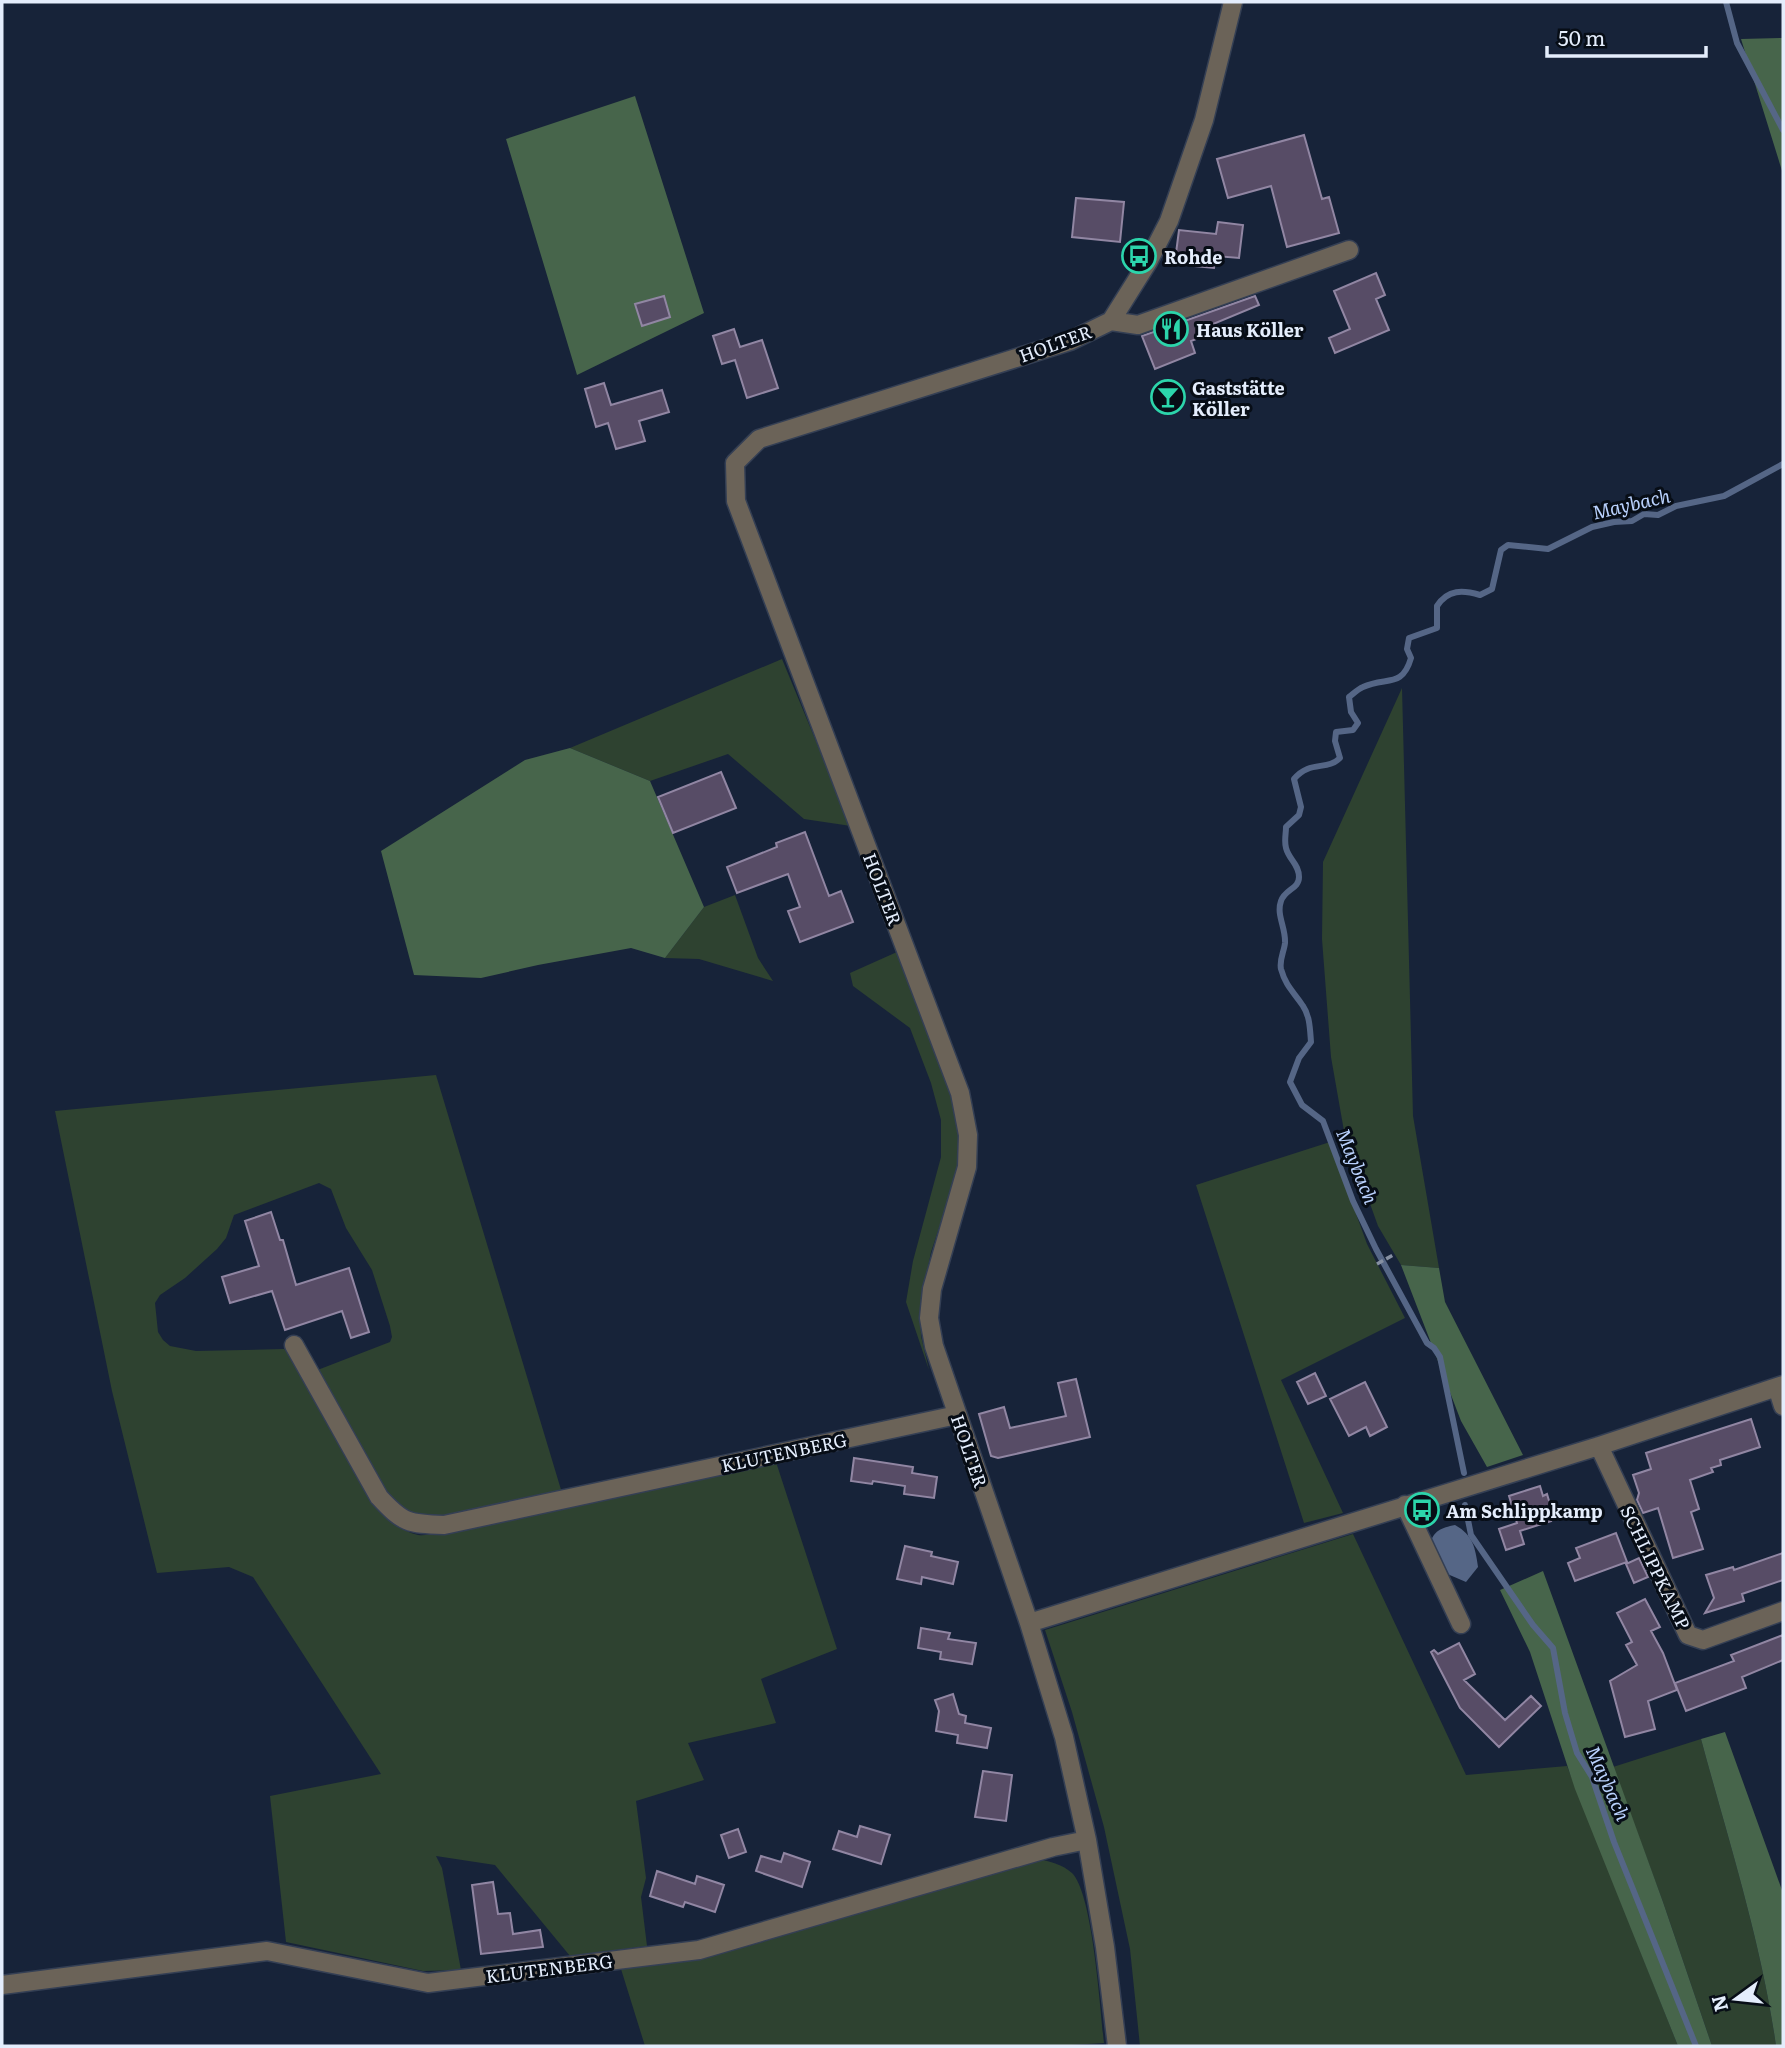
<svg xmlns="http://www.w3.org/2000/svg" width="1785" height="2048" font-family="Literata,serif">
<rect width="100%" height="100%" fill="#172339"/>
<!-- green -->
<path fill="#2e4230" d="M782,659l69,167 -47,-7 -76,-65 -78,27 -80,-33z
M1402,688l11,428 26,152 -38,-3 -23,-39 -34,-95 -13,-74 -9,-118 1,-77z
M735,895l23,63 15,23 -74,-22 -34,-1 39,-51z
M897,952l60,156 5,23 -1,31 -30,90 -11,55 1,29 8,34 -23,-68 7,-41 28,-104v-37l-10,-37 -21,-55 -57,-42 -3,-13z
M436,1075l126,418 -101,23 -45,1 -28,-17 -73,-129 75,-29 2,-5 -2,-11 -18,-56 -26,-42 -15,-39 -12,-6 -85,32 -8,23 -9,11 -32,29 -25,17 -5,8 3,29 5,8 7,6 26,5 88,-2 14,11 71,135c13,17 27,35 49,40 9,1 20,-2 29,-3l329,-70 61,187 -76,30 15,44 -88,20 16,37 -68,21 10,77 -5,19 6,49 -77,10 -75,-91 -59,-9 6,12 19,102 -38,1 -137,-29 -16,-146 111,-22 -128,-197 -24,-10 -72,6 -45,-182 -57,-280z
M1330,1142l37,102 38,74 -124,62 62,133 -39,10 -108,-338z
M1353,1534l113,241 101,-9 111,280h-538l-10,-97 -26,-122 -32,-115 -27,-82z
M1701,1739c27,100 61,205 75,307h-64l-49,-144 -50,-135z
M1037,1859c12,2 25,5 35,14 21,21 28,136 32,170l-48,3h-411l-24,-77 61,-7 67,-16z"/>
<!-- forest -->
<path fill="#47654b" d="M1783,38v136l-42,-135z
M635,96l69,217 -127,62 -71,-236z
M570,748l80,33 54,126 -39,51 -34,-10 -93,17 -57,13 -67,-3 -33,-124 144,-91z
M1401,1265l38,3 6,34 78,153 -36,12 -26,-46z
M1543,1571l120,331 49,144h-34l-103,-257 -45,-137 -30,-62z
M1725,1732l58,161v153h-7c-14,-102 -48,-207 -75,-307z"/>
<!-- water -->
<path fill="#556686" d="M1455,1525c18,10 20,22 23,42l-12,15 -21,-9 -15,-29c4,-14 11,-16 25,-19z"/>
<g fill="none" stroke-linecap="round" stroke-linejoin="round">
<!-- stream -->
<path stroke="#556686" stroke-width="6" d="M1726,2l11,41 46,87
M1464,1473l-24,-116 -6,-9 -7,-5 -51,-94 -23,-48 -30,-80 -21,-16 -12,-23 9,-24 12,-16c-1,-12 -1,-26 -8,-36 -9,-14 -17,-19 -22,-37 -2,-9 3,-17 4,-26 1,-15 -9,-28 -4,-42 4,-12 18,-12 18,-24 0,-13 -10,-17 -13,-29 -2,-7 0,-14 0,-21l13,-12 2,-8 -7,-28c16,-19 33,-8 46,-21l-5,-17 1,-9 17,-2 5,-7 -7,-11 -2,-15c4,-3 9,-8 14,-10 23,-11 39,2 48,-29l-4,-9 2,-11 28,-10v-22c11,-17 26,-16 43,-11l12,-6 9,-39 7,-5 40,4 44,-22 22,-5 18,-1 12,-7 14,1 18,-9 48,-10 59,-32
M1465,1505l6,30 62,90 20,23 12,65 12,40 15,24 22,65 82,204"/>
</g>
<!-- building -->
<path fill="#574c66" stroke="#9186a3" stroke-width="2" d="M1304,135l18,64 7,-2 10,36 -52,14 -16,-61 -43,12 -11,-39z
M1076,198l48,4 -4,40 -48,-5z
M1218,222l25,3 -4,33 -23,-2 -2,12 -19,-2 1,-11 -20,-2 3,-23 37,4z
M1376,273l9,22 -9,4 13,31 -54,23 -6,-15 21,-9 -16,-38z
M664,296l6,21 -28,9 -7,-22z
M1255,296l4,9 -58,24 3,7 -13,5 4,12 -40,16 -13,-33z
M734,329l6,18 22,-7 16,48 -31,10 -12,-38 -13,4 -9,-28z
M604,383l7,22 51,-15 7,22 -30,9 6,20 -29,8 -8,-26 -12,4 -11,-38z
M721,772l15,36 -63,25 -15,-36z
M805,832l24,64 12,-5 12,31 -53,20 -12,-31 12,-4 -12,-33 -51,19 -10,-26 50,-20 -1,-4z
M271,1212l9,28h3l13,45 53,-17 20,64 -18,6 -9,-27 -57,19 -13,-39 -42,12 -8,-26 37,-11 -14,-45z
M1315,1373l11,23 -18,8 -11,-22z
M1076,1379l14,58 -92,21 -7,-2 -12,-42 25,-7 6,21 56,-12 -8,-33z
M1365,1382l22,45 -17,9 -4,-9 -17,9 -19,-37z
M1751,1419l9,28 -40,13 1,5 -10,3 2,4 -23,8 9,29 -8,3 12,37 -30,9 -15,-50 -15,5 -6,-13 2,-7 -6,-18 18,-6 -5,-16z
M854,1458l59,9 -1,6 25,4 -3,21 -30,-4 1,-8 -32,-5 -1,3 -21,-3z
M1540,1486l3,10 4,-2 5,17 -4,1 3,9 -31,10 4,13 -18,6 -7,-21 18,-6 -8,-27z
M1616,1533l11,29 -52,19 -7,-18 12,-5 -4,-10z
M905,1546l27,6 -1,4 27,6 -5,22 -31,-7 -1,7 -24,-5z
M1783,1553v27l-41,14 2,7 -39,12 9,-15 -8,-23 27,-8 1,3z
M1639,1558l9,19 -14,6 -8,-19z
M1645,1599l15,28 -9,4 12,22 14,37 -29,11 7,28 -30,8 -15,-56 27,-16 -11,-20 6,-3 -15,-29z
M921,1628l29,5 -2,6 28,4 -4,21 -32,-5 1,-7 -23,-4z
M1783,1635v25l-41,17 4,11 -60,23 -11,-28 59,-22 -3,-6z
M1459,1643l16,31 -11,6 41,40 26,-24 10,10 -42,41 -39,-39 -29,-56 3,-2 4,4z
M953,1694l6,20 7,2 -1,7 26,5 -4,20 -30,-5 1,-8 -22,-4 3,-20 -4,-11z
M983,1771l29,4 -6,46 -31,-4z
M860,1826l30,9 -9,29 -48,-15 6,-18 18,6z
M738,1829l8,23 -17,6 -8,-23z
M784,1853l26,9 -8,25 -46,-16 5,-15 20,6z
M657,1871l38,13 2,-8 27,9 -9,27 -30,-10 -2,5 -33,-11z
M493,1882l5,32 12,-1 3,21 27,-4 3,17 -62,7 -9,-69z"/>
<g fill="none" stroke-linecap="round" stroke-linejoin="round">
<!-- minor casing -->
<g stroke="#343f54" stroke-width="21">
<path id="minor" d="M1111,321l27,4 211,-75
M294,1345l85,152c24,26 29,27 65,28l513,-110
M1777,1387l6,19
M1599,1446l89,189 15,5 80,-29
M1405,1505l56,119
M1029,1623l570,-177 184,-61
M2,1985l265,-34 161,32 271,-33 354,-103 34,-7
M1117,2046l-12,-99 -18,-107 -23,-103 -35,-114 -95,-277 -5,-28 3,-29 35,-122 1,-32 -8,-42 -224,-592 -1,-38 24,-24 311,-98 41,-20 37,-59 21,-41 35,-101 29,-118"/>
</g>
<!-- path -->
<path stroke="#8690a2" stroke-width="3.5" stroke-dasharray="7 3.5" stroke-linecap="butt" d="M1377,1264l16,-9"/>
<!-- minor -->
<use href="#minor" stroke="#6b6358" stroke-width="18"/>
</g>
<!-- icons -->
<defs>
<g id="bus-ring" transform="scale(1.75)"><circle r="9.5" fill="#070d16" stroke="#2cd5ab" stroke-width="1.5"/><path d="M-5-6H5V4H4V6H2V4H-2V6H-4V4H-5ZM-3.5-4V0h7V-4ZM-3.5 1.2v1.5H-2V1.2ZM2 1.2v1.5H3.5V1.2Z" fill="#2cd5ab"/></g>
<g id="restaurant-ring" transform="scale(1.75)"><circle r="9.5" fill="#070d16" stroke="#2cd5ab" stroke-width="1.5"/><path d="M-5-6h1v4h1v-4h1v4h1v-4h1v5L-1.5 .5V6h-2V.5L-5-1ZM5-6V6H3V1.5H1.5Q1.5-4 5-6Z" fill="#2cd5ab"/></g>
<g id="bar-ring" transform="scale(1.75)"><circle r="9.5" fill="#070d16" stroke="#2cd5ab" stroke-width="1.5"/><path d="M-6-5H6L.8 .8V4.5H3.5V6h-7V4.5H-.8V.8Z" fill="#2cd5ab"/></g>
</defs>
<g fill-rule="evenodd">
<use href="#bus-ring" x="1139" y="256"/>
<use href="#restaurant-ring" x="1171" y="329"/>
<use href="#bar-ring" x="1168" y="397"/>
<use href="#bus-ring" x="1422" y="1510"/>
</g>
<g text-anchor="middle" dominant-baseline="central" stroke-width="6" stroke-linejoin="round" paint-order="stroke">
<!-- poi labels -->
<g font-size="18" font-weight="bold" fill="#e4edfc" stroke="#070d16" text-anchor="start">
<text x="1164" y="256">Rohde</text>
<text x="1196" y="329">Haus Köller</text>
<text x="1192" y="387">Gaststätte<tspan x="1192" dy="21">Köller</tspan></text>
<text x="1446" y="1510">Am Schlippkamp</text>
</g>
<!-- street labels -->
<g font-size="18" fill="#e4edfc" stroke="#070d16">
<text transform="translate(1055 343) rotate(-20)">HOLTER</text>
<text transform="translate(883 889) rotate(69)">HOLTER</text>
<text transform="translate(970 1451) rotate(71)">HOLTER</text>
<text transform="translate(784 1452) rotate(-12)">KLUTENBERG</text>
<text transform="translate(1656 1567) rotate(64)">SCHLIPPKAMP</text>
<text transform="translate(549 1968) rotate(-7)">KLUTENBERG</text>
</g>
<!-- water labels -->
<g font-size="19" font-style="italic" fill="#b9d1fd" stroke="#070d16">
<text transform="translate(1631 503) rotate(-13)">Maybach</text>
<text transform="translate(1358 1166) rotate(68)">Maybach</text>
<text transform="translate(1609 1783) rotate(66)">Maybach</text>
</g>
</g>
<!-- border -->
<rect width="1785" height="2048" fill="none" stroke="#e4edfc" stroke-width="7"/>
<!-- north arrow -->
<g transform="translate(1736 1999) rotate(255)" stroke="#070d16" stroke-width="5" paint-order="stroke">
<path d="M0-5L12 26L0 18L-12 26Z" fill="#e4edfc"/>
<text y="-10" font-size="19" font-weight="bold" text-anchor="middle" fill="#e4edfc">N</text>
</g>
<!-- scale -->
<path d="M1547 46v10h159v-10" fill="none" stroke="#e4edfc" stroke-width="3.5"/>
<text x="1558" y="46" font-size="21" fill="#e4edfc" stroke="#070d16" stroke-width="5" paint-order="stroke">50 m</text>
</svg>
